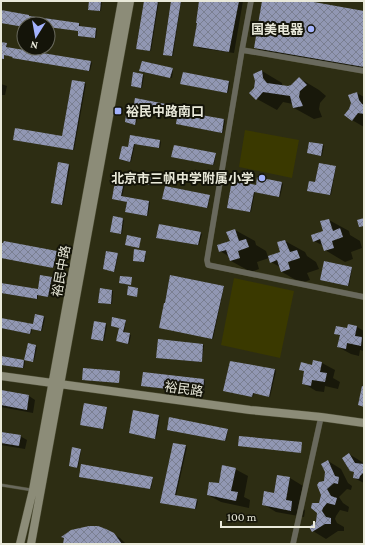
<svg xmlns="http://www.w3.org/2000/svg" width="365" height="545" viewBox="0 0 365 545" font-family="'Crimson Pro','Noto Sans SC',serif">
	<defs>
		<pattern id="building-cross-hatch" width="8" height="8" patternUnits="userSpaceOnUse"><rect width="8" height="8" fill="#9197b3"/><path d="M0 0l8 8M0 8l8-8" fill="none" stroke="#7a7f91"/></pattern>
	</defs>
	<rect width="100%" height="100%" fill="#2d2d13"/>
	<path fill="#3a3900" d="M245,130L299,140L292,178L239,167Z
		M234,278L294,291L280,358L221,345Z"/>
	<path fill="#0007" d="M90,1H102L101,11L90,10Z
		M146,1H159L151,51L138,49Z
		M172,1L181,2L173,56L165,55Z
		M200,1H243L234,53L199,48L194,45Z
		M263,1H303L364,12V70L264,53L255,47Z
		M1,11L30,17L79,24H80V27L97,30L96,38L80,36L79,31L48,26V24H24V26L1,22Z
		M1,43L7,44V48L91,62L92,63L90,71L14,58V57L1,54Z
		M172,69L173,70L172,78L142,72Z
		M262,71L282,83V86H292L299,78L319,90L326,96L320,103L319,109L322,117L314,119L294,108L293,104L283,102L277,110L257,99L255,88Z
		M143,75L144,76L142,88L133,86Z
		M229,82H230L228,93L182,84Z
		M84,83L86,84L74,150L15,140L63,137Z
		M1,84L7,86L5,95H1Z
		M357,93L364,97V127L352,120L350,110L352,103L349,96Z
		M136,99L166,105L167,106L165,114L139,109L136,124L127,123L133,111Z
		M179,112L224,120L225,121L223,133L178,124Z
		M131,136L160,141L161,142L160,148L135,144L131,162L121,160L129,148Z
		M323,145L324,146L322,156L309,153Z
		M215,154H216L214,165L173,157Z
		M69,165L70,166L63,205L53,203Z
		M335,167H336L331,195L310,191Z
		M124,174L152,178L153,179L152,185L125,181Z
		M124,183L125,184L122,197L150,202L148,216L127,212L128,202L114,199Z
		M282,183L283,184L280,197L255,192L251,212L229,208L256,186Z
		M209,195L210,196L208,208L164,199Z
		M114,217L124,220L122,234L112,232Z
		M329,220L349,231L350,235L360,241L362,248L351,252L353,259L345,262L325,250L324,246L314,241L325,231Z
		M235,230L255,241L256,245L266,251L268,257L281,252L278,243L285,241L305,252L307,256L316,262L319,269L307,273L310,280L301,283L282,272L280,267L271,262L269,258L257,262L259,269L251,272L231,261L230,257L220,251L231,241Z
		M200,233L202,234L199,245L158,238Z
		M1,244L56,252L57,253L54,268L1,257Z
		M145,252H146L145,262L135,261Z
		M117,254L118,255L115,271L105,269Z
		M351,268L352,269L349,286L322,280Z
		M51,278L52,279L49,297L38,295V299L1,293V284L38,290Z
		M223,287H224L213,339L161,328Z
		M101,289L113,291L112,304L100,303Z
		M44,317L45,318L42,331L32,329L31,334L1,328V319L34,325Z
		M125,321H126L124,333L131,335L129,344L118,341Z
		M106,324L107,325L104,341L93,339Z
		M349,325L357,327L364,331V351L360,350L359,356L351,354L338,347L340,336L335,333L348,330Z
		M159,340L203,345H204L202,362L158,358Z
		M29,345L37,347L34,361L26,360Z
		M1,357L25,361L24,368L1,364Z
		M314,361L322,363L335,370L333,378L340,382L338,389L325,386L324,392L316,391L303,383L305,372L300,369L313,366Z
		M275,370L276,371L270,397L254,393L253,397L225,391Z
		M144,374L204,380L205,381L204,393L144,386H143Z
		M1,392L29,396L35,400L33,413L1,407Z
		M106,408L107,409L104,429L82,425Z
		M134,411L160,417L156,438L130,433Z
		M169,430H228L226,441Z
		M1,433L20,436L27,440L25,449L1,445Z
		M186,446L187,447L176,496L198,501L196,509L162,503Z
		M80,450L81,451L78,468L71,466Z
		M349,454L362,462L364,465V483L354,478L355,473Z
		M328,461L341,469L348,483L352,486L351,490L347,489L339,497L343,503L349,507L348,512L340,510L336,516L335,519L337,523L344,527V531H338L326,539L313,531L310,527L317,523L319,504L324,482Z
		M235,469L248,476L244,497L250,500L249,508L221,502L208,495L220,485Z
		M278,476L290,478L303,486L299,507L305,510L304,517L276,512L263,504L274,494Z
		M81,477L152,478H153L151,489Z
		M106,530L120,538L126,544H64Z"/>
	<path fill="url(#building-cross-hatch)" d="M89,1H101L100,11L88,10Z
		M144,1H158L150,51L136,49Z
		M171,1H181L172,56L163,55Z
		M199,1H239L229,52L193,46L197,23H196Z
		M262,1H308L364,11V67L254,48Z
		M1,10L29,15V16L79,23V26L96,28L95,38L78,36V31L48,27V24H24V27L1,23Z
		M1,42L7,43L6,47L91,61L89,71L12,58L13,57L4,55V59H1Z
		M142,61L173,68L170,78L139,71Z
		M262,70L263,78L267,83L288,86L291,85L299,77L307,85L300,91L299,97L303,106L293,108L290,96L263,92L256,100L249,93L254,88L255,81L253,74Z
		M133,72L143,74L141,88L131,86Z
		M183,72L229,81L227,93L180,84Z
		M72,80L85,82L73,150L13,140L15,128L62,136Z
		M357,92L359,100L362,104L364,105V114L358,113L352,121L344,115L349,109L351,103L348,95Z
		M135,98L166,104L164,115L138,109L135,125L125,122L127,108L133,109Z
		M178,111L224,119L222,133L176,124Z
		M130,135L160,140L159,148L134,144L130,162L119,159L122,146L128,147Z
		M309,142L323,144L321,156L307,153Z
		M174,145L216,153L213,165L171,157Z
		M58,162L69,164L62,205L51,203Z
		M319,163L336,166L330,195L307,191L309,181L315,182Z
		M124,173L152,177L151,185L122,181Z
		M257,177L282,182L279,197L254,192L250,212L227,208L232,180L256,185Z
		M115,181L124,182L121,196L149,201L147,216L125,212L127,202L112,199Z
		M165,186L210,195L207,208L162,199Z
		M113,216L123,218L121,234L110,232Z
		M364,218V226L359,227L357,220Z
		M329,219L333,231L340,228L343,237L332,241L334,248L324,251L320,239L313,242L311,235L323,231L320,221Z
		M159,224L201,232L198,245L156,238Z
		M235,229L239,241L246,239L249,247L238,251L240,258L230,261L226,250L219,252L217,245L230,241L226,232Z
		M127,235L141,238L139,248L125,245Z
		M285,240L290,252L297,250L300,258L288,262L290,269L281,272L277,260L270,263L268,256L280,252L277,242Z
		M4,241L57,251L53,268L1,258V243H3Z
		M134,249L146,251L144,262L133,261Z
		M106,251L118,253L114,272L103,269Z
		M324,261L352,267L348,286L320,280Z
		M40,275L52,277L48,297L37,295V299L1,293V283L38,289Z
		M170,275L224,286L212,339L159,328L164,303H165Z
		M120,276L132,277L131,285L119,283Z
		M128,286L138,288L137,297L127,295Z
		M100,288L112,290L111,304L98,303Z
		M35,314L44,316L41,331L31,329L30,334L1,328V318L33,324Z
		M112,317L126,320L123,332L130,333L128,344L116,341L119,328L111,326Z
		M94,321L106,323L103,341L91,339Z
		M348,324L357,326L355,336L362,337L361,346L347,343L346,349L337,347L340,335L334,334L336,326L347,328Z
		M158,339L203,344L202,362L156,358Z
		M28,343L36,345L33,362L24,360Z
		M1,356L24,360L23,368L1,365Z
		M313,360L322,362L320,372L327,373L325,382L312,380L311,386L302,384L304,371L299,370L301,362L312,365Z
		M230,361L275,369L269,397L253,393L252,397L223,391Z
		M83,368L120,371L119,383L82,380Z
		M143,372L204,379L203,393L141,386Z
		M362,386H364V407L358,405Z
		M1,390L29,395L27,410L1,405Z
		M84,403L107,407L103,429L80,425Z
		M133,410L159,415L155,439L129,433Z
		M169,417L228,429L225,441L167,430Z
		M1,432L21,435L19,446L1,443Z
		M239,436L302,442L301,453L238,446Z
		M173,443L186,445L175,495L197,499L195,509L160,503Z
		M72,447L81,449L77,468L69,466Z
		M349,453L355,463L364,464V472L360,476L359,479L353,478L354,472L350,471L342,458Z
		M328,460L335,476L339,477L338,484L334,483L327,489L331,496L337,498L335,505L327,503L323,508L322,511L326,517L331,518V524H325L312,532L309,527L316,522L317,513L311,508L312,503H319L321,495L317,485L319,482L324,481L325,472L321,464Z
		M81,464L153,477L150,489L79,477Z
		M222,465L236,468L231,491L238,492L236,501L207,495L209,482L219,483Z
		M277,475L290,477L286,500L292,501L291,511L262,505L264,491L274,493Z
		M89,526H98L106,529L114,533L122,544H63L64,538L61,537L71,530Z"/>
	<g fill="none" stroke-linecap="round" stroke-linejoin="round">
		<defs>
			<path id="lane" d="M1,485L32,490"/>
			<path id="street" d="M251,1L242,50L207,260L208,265L364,297
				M242,50L364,71
				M293,544L321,417"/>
			<path id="secondary" d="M1,376L250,410L321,417L364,423
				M20,544L33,490L122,1
				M31,544L130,1"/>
		</defs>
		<use href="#lane" stroke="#4b4b33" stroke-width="3.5"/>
		<use href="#street" stroke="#4b4b33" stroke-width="6"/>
		<use href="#secondary" stroke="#4b4b33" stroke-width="9"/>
		<use href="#lane" stroke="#69695d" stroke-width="2.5"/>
		<use href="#street" stroke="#69695d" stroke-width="5.5"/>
		<use href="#secondary" stroke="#8c8c78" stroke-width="8"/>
	</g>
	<g fill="#a3b2fc" stroke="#141409" stroke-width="1.5">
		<circle cx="311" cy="29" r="4"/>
		<rect x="114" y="107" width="8" height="8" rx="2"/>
		<circle cx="262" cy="178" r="4"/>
	</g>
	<g text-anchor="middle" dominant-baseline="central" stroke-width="4" stroke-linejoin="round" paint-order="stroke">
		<g font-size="13" font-weight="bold" fill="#e9e9da" stroke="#141409" text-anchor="end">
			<text x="303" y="29">国美电器</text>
			<text x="126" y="111" text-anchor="start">裕民中路南口</text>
			<text x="254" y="178">北京市三帆中学附属小学</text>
		</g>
		<g font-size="13" fill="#e9e9da" stroke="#141409">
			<text transform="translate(61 271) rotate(-80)">裕民中路</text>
			<text transform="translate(184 389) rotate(8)">裕民路</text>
		</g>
	</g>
	<rect width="365" height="545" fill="none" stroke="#e9e9da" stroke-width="4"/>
	<g transform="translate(36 36) rotate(191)"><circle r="19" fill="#141409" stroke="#69695d"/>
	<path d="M0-3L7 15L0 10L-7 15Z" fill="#a3b2fc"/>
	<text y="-6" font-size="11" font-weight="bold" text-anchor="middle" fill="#e9e9da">N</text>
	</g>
	<path d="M221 521v6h93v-6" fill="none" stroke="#e9e9da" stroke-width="2"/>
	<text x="227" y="521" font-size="12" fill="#e9e9da" stroke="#141409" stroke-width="3" paint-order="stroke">100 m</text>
</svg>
